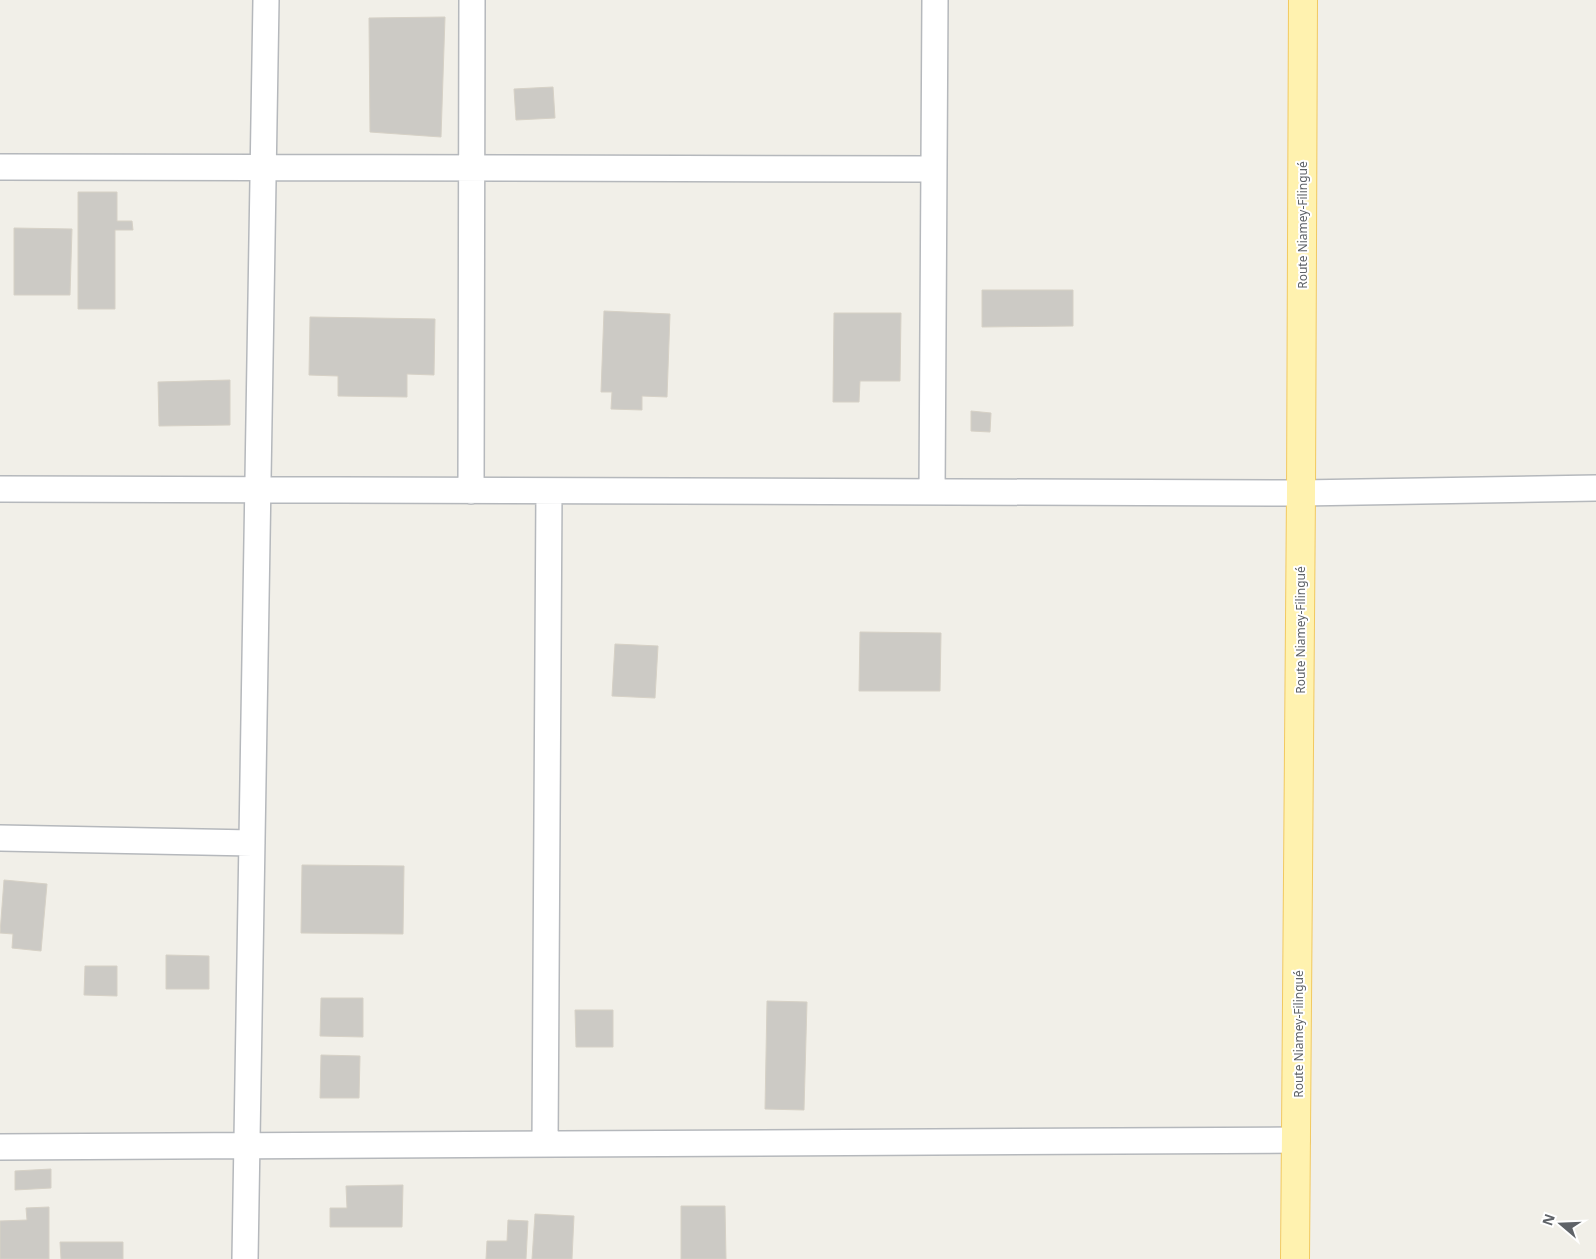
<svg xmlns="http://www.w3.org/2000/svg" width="1596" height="1259" viewBox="0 0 1596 1259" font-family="'Noto Sans',sans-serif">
	<rect width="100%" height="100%" fill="#f1efe8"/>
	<path fill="#cccac5" stroke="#d6d1c6" d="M445,17L441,137L370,132L369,18Z
		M553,87L555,118L516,120L514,89Z
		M78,192H117V221H132L133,230H115V309H78Z
		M14,228L72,229L70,295H14Z
		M982,290H1073V326L982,327Z
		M604,311L670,314L667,397L642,396V410L611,409L612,392H601Z
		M834,313H901L900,381H860L859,402H833Z
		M310,317L435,319L434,375L407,374V397L338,396V376L309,375Z
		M230,380V425L159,426L158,382Z
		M971,411L991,413L990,432L971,431Z
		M860,632L941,633L940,691H859Z
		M615,644L658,646L655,698L612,696Z
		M302,865L404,866L403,934L301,933Z
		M4,880L47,884L41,951L12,948L13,934L0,933Z
		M166,955L209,956V989H166Z
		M85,966H117V996L84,995Z
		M321,998H363V1037L320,1036Z
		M767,1001L807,1002L804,1110L765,1109Z
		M575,1010H613V1047H576Z
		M321,1055L360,1056L359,1098H320Z
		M51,1169V1188L15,1190V1171Z
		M403,1185L402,1227H330V1208H347L346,1186Z
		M681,1206H725L726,1259H681Z
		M49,1207V1259H0V1221L27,1220L26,1208Z
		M535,1214L574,1216L572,1259H532Z
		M508,1220L528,1221L526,1259H486L487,1241H507Z
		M60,1242H123V1259H61Z"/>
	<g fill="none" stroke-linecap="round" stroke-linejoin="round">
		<defs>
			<path id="minor" d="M0,167L934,169
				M0,489L1301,493L1596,488
				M471,491L472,0
				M932,492L935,0
				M0,838L252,843
				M545,1144L549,491
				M0,1147L1297,1140
				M245,1259L266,0"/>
			<path id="primary" d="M1295,1259L1301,493L1303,0"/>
		</defs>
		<use href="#minor" stroke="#b5b8bc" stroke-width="28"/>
		<use href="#primary" stroke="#f2c960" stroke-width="30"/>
		<use href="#minor" stroke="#fff" stroke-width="25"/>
		<use href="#primary" stroke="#fff2af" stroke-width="28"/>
	</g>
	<g text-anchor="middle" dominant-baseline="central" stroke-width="4" stroke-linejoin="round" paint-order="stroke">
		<g font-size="12" fill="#5f6368" stroke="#fff">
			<text transform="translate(1302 225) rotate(-90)">Route Niamey-Filingué</text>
			<text transform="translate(1300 630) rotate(-90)">Route Niamey-Filingué</text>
			<text transform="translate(1298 1034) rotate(-90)">Route Niamey-Filingué</text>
		</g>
	</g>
	<g transform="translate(1561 1224) rotate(289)" stroke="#ffffff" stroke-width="4" paint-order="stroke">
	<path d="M0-4L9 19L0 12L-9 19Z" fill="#5f6368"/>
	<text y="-8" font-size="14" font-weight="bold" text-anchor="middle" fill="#5f6368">N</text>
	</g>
</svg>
